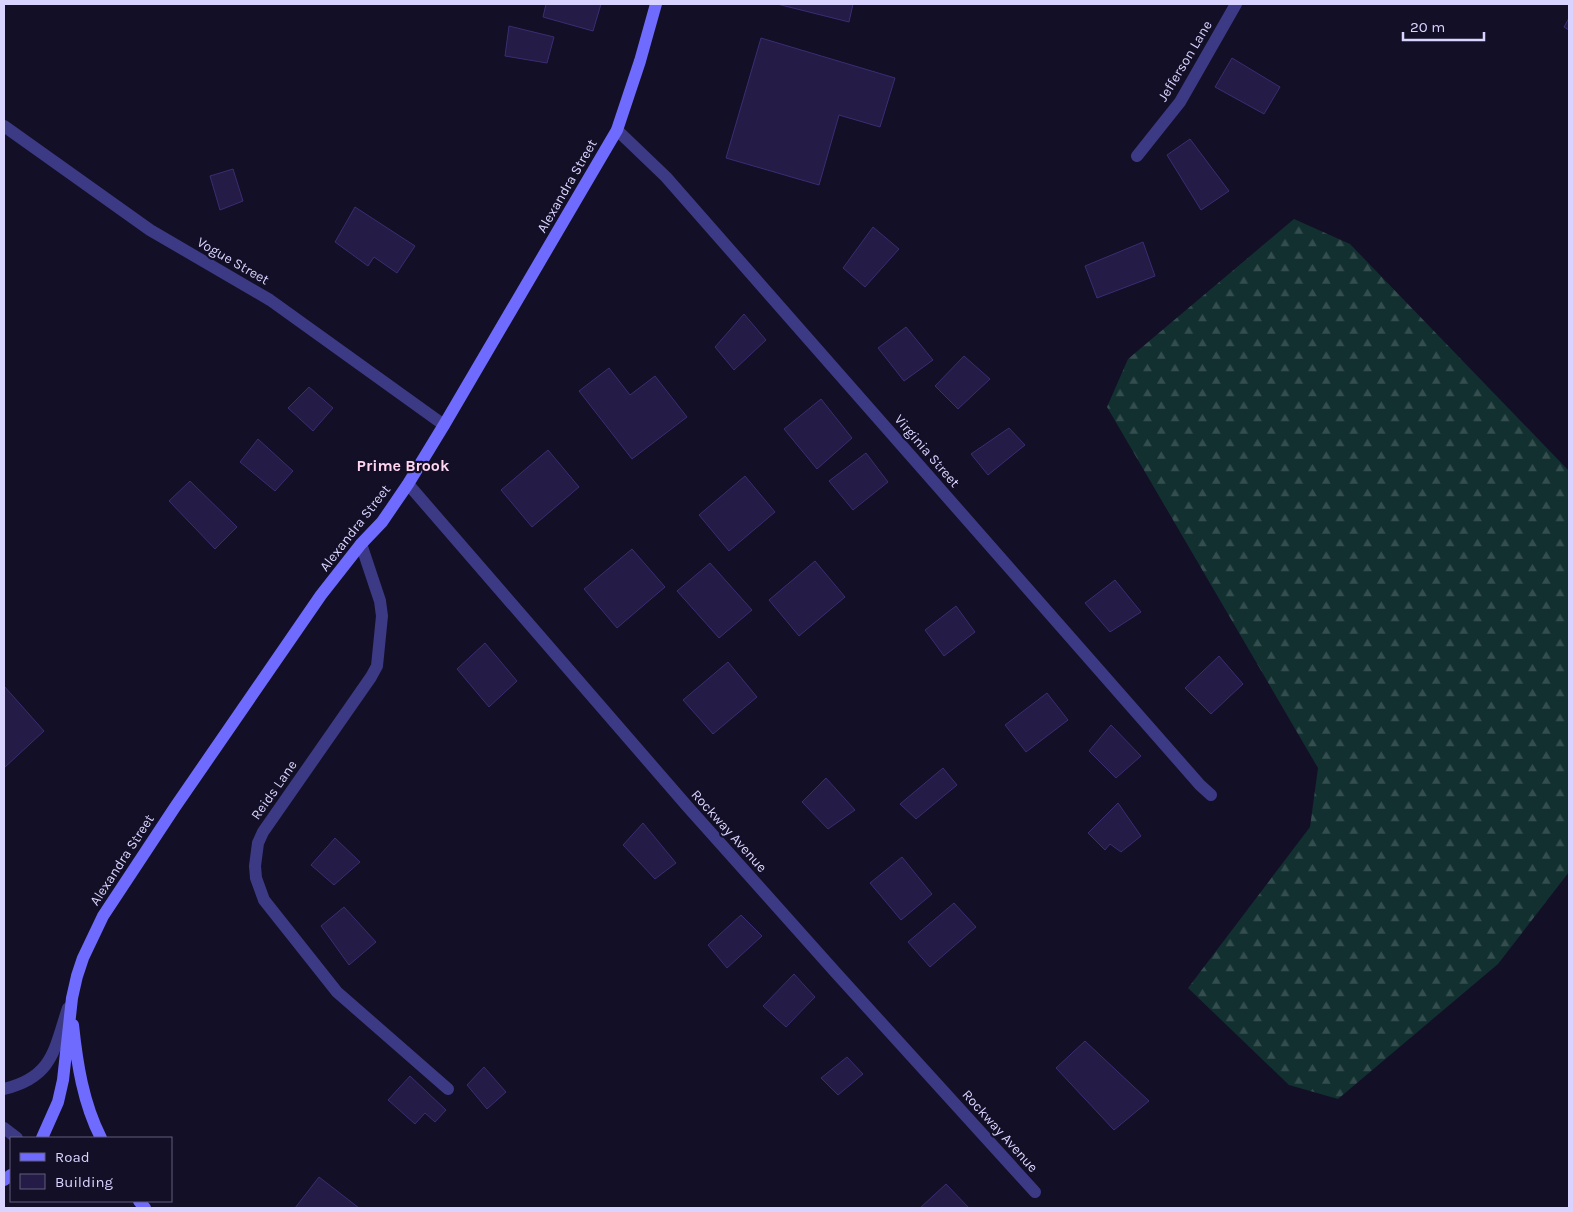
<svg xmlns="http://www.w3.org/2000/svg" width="1573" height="1212" viewBox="0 0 1573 1212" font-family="Karla,sans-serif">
	<defs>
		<pattern id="forest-firs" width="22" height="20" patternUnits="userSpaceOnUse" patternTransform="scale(1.25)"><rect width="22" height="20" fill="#12302f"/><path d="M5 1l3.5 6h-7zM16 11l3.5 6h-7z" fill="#344d4e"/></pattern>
	</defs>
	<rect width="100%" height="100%" fill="#130f26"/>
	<path fill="url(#forest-firs)" d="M1294,219L1350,244L1569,471V872L1498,964L1338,1099L1289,1085L1188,988L1310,827L1318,768L1107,407L1128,359Z"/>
	<path fill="#241b47" stroke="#3b2d73" d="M546,4H601L593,31L543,17Z
		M777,4H853L849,22Z
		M1569,18V30L1564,27Z
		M509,26L554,37L547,63L505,56Z
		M761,38L895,78L880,127L839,115L819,185L726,158Z
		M1232,58L1280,87L1264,114L1215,87Z
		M1190,139L1229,191L1201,210L1167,155Z
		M233,169L243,201L220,210L210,176Z
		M355,207L415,246L397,273L374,257L368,266L335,242Z
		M873,227L899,249L865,287L843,268Z
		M1143,242L1155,276L1097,298L1085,266Z
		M744,314L766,340L734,370L715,347Z
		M906,327L933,360L904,381L878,348Z
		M964,356L990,379L958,409L935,386Z
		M609,368L630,395L655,376L687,417L632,459L579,391Z
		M309,387L333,408L313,431L288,408Z
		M821,399L852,438L817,469L784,429Z
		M1009,428L1025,445L988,475L971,454Z
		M258,439L293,471L275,491L240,462Z
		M548,450L579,487L532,527L501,490Z
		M866,453L888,482L853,510L829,481Z
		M745,476L775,512L729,551L699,515Z
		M190,481L237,527L215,549L169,501Z
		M632,549L665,587L617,628L584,589Z
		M815,561L845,597L799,636L769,600Z
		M710,563L752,610L719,638L677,591Z
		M1115,580L1141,612L1110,632L1085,603Z
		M956,606L975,632L944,656L925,630Z
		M485,643L517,681L489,707L457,669Z
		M1219,656L1243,684L1211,714L1185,688Z
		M728,662L757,697L713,734L683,700Z
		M4,686L44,731L4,768Z
		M1047,693L1068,720L1026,752L1005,725Z
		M1111,725L1141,756L1116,778L1089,751Z
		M943,768L957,785L916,819L900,804Z
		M826,778L855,810L828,829L802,802Z
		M1118,803L1141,836L1121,852L1110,844L1105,850L1088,833Z
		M643,823L676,863L655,879L623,845Z
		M335,838L360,862L334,885L311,865Z
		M902,857L932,894L901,920L870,883Z
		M954,903L976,927L930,967L908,942Z
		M344,907L376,942L349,965L321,926Z
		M741,915L762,936L727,968L708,945Z
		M794,974L815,997L786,1027L763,1006Z
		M1085,1041L1149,1101L1114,1130L1056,1068Z
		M847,1057L863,1074L838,1095L821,1078Z
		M484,1067L506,1092L487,1109L467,1085Z
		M410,1076L446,1110L435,1122L425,1113L415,1124L388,1100Z
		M319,1177L359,1208H295Z
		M946,1184L969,1208H920Z"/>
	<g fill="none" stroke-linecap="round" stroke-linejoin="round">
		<path stroke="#3d3a85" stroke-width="12" d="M4,126L150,230L270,300L444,425
			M617,130L666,177L1200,785L1211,795
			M1137,156L1180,102L1236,4
			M408,484L687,806L837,974L1035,1192
			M361,544L380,601L382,616L377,666L371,677L263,832L258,843L255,866L256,878L264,900L337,992L448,1089"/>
		<path stroke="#3d3a85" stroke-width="12" d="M4,1089C53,1077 54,1050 68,1008
			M4,1128L17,1138"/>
		<path stroke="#6f6bff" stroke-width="12" d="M73,1025C77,1063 83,1103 101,1138
			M42,1138L58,1102L63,1080L72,998L77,976L83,958L103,916L175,807L321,595L361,544L382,522L408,484L444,425L617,130L640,61L656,4
			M4,1180L11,1175
			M139,1201L145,1208"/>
	</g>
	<g text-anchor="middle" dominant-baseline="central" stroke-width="4.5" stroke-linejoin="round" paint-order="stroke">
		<g font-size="14" fill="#d9d4ff" stroke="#130f26">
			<text transform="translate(1185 61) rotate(-59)">Jefferson Lane</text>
			<text transform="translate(567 186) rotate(-60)">Alexandra Street</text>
			<text transform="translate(233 261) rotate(30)">Vogue Street</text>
			<text transform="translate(927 451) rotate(49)">Virginia Street</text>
			<text transform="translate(355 528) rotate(-52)">Alexandra Street</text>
			<text transform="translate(274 790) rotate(-55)">Reids Lane</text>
			<text transform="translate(729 831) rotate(48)">Rockway Avenue</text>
			<text transform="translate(122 860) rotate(-57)">Alexandra Street</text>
			<text transform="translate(1000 1131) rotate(48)">Rockway Avenue</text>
		</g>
		<g font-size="16" font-weight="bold" fill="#ffd6f0" stroke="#130f26">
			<text x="403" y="465">Prime Brook</text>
		</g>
	</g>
	<rect width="1573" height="1212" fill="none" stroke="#d9d4ff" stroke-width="10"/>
	<rect x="10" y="1137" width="162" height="65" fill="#130f26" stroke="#625e7d"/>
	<rect x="20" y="1153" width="25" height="8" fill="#6f6bff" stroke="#625e7d"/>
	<text x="55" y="1162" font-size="15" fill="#d9d4ff">Road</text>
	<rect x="20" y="1174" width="25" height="15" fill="#241b47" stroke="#625e7d"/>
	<text x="55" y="1187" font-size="15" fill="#d9d4ff">Building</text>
	<path d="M1403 32v8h81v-8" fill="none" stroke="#d9d4ff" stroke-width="2.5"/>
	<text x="1410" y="32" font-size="15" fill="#d9d4ff" stroke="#130f26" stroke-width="4" paint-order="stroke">20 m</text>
</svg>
